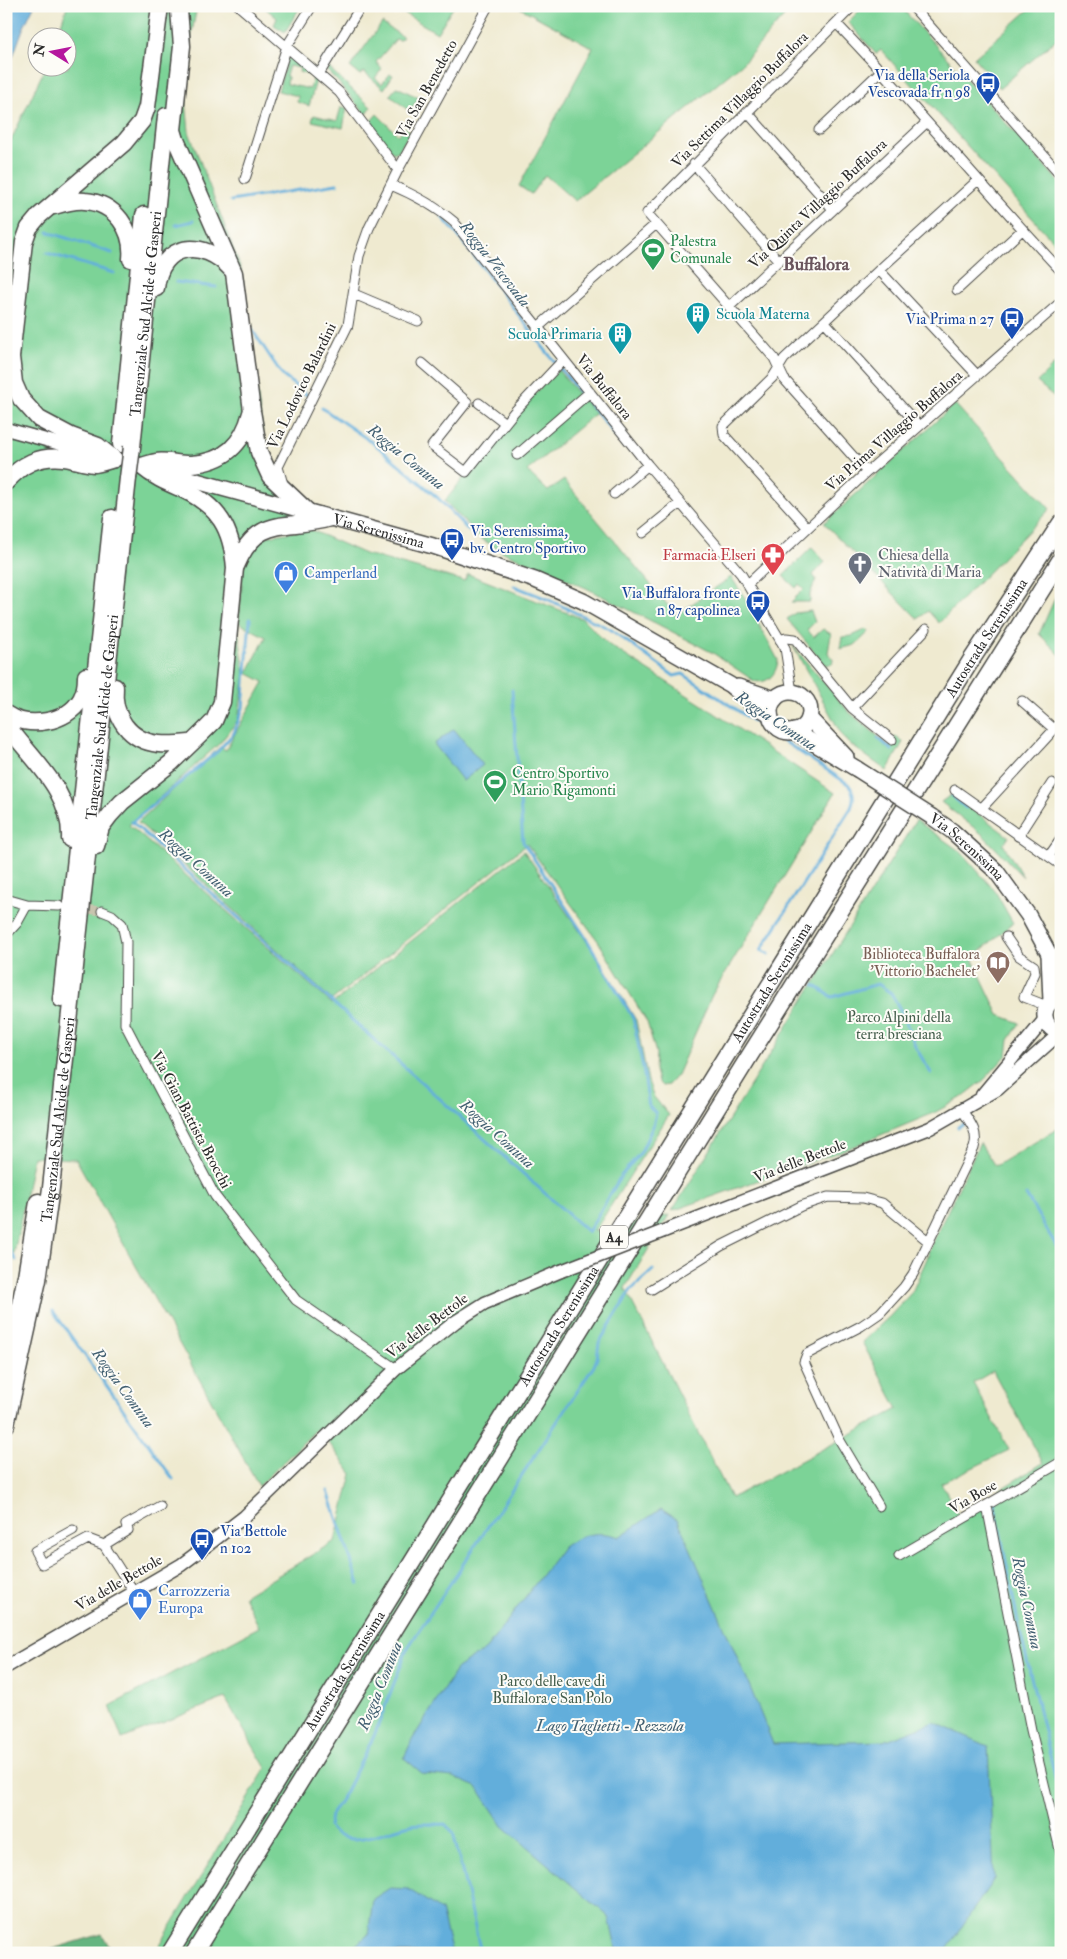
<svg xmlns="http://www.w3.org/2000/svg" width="1067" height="1959" viewBox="0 0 1067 1959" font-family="'IM FELL Double Pica',serif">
	<rect width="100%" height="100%" fill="#fdfcf7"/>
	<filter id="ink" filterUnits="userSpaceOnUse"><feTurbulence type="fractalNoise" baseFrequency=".02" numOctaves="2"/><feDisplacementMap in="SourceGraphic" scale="10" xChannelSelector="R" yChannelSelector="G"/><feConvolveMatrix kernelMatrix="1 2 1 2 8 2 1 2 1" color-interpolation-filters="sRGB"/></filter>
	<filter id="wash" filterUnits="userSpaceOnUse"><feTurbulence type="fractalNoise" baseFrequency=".0096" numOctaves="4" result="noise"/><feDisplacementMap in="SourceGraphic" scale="20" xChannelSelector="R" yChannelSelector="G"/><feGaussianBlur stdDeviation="1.12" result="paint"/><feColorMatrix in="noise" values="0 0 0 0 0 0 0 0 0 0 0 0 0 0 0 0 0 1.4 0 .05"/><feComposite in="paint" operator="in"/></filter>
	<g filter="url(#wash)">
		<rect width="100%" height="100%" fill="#efead0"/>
		<path fill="#7cd397" stroke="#547f61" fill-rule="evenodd" d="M67,6H197L191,38L186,101L189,132L241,269L263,436L268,453L274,461L305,518L278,519L243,560L237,624L245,674L238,720L220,743L129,825L332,1004L524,851L601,962L636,1020L648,1081L654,1097L669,1115L594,1232L669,1215L625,1288L731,1498L898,1409L862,1342L890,1316L912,1292L928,1256H930L928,1252L980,1143L995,1166L1057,1129L1061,1136V1953H155L266,1768L225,1698L122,1739L110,1706L259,1627L244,1596L335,1541L352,1474L318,1428L259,1486L76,1159L33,1157L6,1295V151L45,68H68V38L57,37ZM993,1371L1043,1463L959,1515L941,1483L1009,1450L973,1383Z
			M263,6H301L285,32L274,25L277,18Z
			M392,6H454L437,33Z
			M517,6H793L743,63L575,201L545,175L531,194L519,186L593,48Z
			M864,6H900L1061,184V250L881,50L876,54L848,22Z
			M1033,6H1061V35L1000,88L974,58Z
			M382,23L403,37L400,40L396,39L376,62L382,69L375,78L382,84L390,74L393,75L384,89L364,72L360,75L350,67Z
			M288,56L310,72L309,75L299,72L300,68L289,66L286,76L288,77L287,84L310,89L314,75L317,77L309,106L297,102L298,96L278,91Z
			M329,68L371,107L366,115L338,82L327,71Z
			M397,87L419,98L409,111L390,95Z
			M341,107L347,108L343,128L312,121L314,115L337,121Z
			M377,114L398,135L405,127L410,132L399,151L393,153L370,122Z
			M1061,358V403L1037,382Z
			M558,370L595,414L527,471L548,491L564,480L676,615L731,577L745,598L778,660C777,673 768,685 754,681L713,653L663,627L586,588L501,551L480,538L445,501L516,412Z
			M955,404L1050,509L939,623L928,611L918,619L824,523Z
			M309,529L365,554L464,581L468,574L583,619L609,645L701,704L835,793L712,995L677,1075L668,1085L662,1086L658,1082L655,1070L656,1053L647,1022L598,941L527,844L332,1000L138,822L220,747L226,750L264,682L247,673L266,637L239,623L244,560L263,537Z
			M812,547L825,562L813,575L816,579L810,594V602H791L804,589L799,584L796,588L783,576Z
			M1061,585V656L1039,634Z
			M811,611L815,622L807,630L814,637L823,629L831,634L828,653L833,659L832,664L825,665L787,619L795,613Z
			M867,629L869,632L855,645L840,649L842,637L852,636Z
			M793,646L849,712L890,746L896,736L903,742L887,771L847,742L839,730Z
			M952,794L1009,837L1003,844L1023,877L982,834L941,802Z
			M916,820L961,852L995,891L1013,923L972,958L999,1015L1020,1023L1009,1040L1007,1055L984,1080L961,1098L934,1113L847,1149L672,1211Z"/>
		<path fill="#65b580" stroke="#487056" d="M102,1934L113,1953H39Z"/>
		<path fill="#62aedb" stroke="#466c83" d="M6,6H34L23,29L6,75Z
			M454,729L483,765L463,781L434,744Z
			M661,1509L678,1520L750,1687L773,1744L884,1741L934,1722L988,1746L994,1879L944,1953H617L609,1917L503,1826L477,1787L453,1777L423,1774L404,1758L412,1740L457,1668L486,1649L563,1547C581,1534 598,1530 619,1537Z
			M390,1888L408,1889L441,1910L452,1953H346L368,1935L373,1899Z"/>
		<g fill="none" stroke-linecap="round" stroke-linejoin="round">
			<path stroke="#62aedb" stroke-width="3" d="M231,201L337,184
				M442,217L457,234L546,351L624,446
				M176,225L193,221
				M6,226H8
				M48,232L112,253
				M47,253L114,273
				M176,282L216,287
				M251,328L283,376L307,395
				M322,408L376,445L438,498L469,531
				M514,586L547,599L610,629L674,676L683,674L848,784C855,793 854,798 851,808L761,950L769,954
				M250,619L243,708L234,733L218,751L132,822L588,1232L621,1176L641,1152L653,1126L656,1113L649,1107L643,1068L633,1018L586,938L523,842L512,690
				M878,738L892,750
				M952,796L966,808
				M814,985L832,997L878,984L891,993L903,1015L916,1048L931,1073
				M958,1127L966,1122
				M1026,1195L1057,1247
				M6,1244L16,1260
				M53,1311L173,1479
				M328,1491L359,1584
				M993,1496L1019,1627L1061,1801
				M481,1953L453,1832L445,1824C434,1825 422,1823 411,1825C386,1829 347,1853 329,1827L331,1815L345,1793L374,1736L407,1649L594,1366L597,1358L599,1343L631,1290L653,1270"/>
		</g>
	</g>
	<g filter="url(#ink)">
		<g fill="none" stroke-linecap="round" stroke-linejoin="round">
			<path stroke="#c8c4af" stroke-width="9" stroke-dasharray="9 4.5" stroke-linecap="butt" d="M77,908L102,911"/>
			<defs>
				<path id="street" d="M239,6L339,92L398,170
					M853,6L647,213L774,358L784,379L867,472
					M912,6L1061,175
					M837,24C914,104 985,190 1061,271
					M319,74L361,6
					M747,112L833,209
					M819,130L882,70
					M694,164L779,261
					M245,179L287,46L312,6
					M391,185C415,195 434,205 454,222L648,465L741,574L785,648L792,692
					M879,270L977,375
					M957,290L1022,230
					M354,294L418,321
					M729,307L927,122
					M825,322L919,426
					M537,328L656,224
					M422,363L467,402L432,446L466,472L514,412L563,360
					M479,403L505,423
					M517,455L590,392
					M283,484L278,467L348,325L359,256L369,228L398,170L488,6
					M614,494L648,465
					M807,527L724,435L723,426L773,377L784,359L879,270L978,180
					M643,533L680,503
					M748,584L867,472L1061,302
					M780,640L786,638L795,639L852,708L892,740
					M1022,701L1054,729
					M852,708L926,629
					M955,790L1061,865
					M981,809L1061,722
					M1018,836L1052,783
					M1049,856L1061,839
					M6,899L27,905L59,906
					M102,911L112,915L122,924L126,942L125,1024L215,1196L296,1300L396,1369
					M6,935L17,923L27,905
					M1006,937L1019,956L1034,966L1035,973L1024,997L1047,1006
					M652,1289L721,1246L801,1206L828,1197L863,1198L882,1203L928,1241
					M879,1506L839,1439L804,1362L807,1354L861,1326L880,1313L904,1287L913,1274L974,1148C979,1132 970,1122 961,1109
					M987,1506L1031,1730L1061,1854
					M73,1530L35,1551L42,1564L88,1539L104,1545L134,1592
					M104,1545L128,1530L126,1525L160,1506
					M899,1556L1061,1462"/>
				<path id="secondary" d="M6,429L111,458
					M982,1095L1045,1019
					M664,1231L930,1128L998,1089L1060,1033
					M6,1667L181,1565L209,1544L244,1517L396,1369L455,1322L485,1303L561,1271"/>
				<g id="primary">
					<path id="s1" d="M149,468L433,546L535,580L583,601L730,685L753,704L770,714"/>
					<path d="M738,687L775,699"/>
					<circle cx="790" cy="712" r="20"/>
					<path d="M809,718L846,757"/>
					<path d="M794,731L857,769"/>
					<path id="s2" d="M932,817L952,831L996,871L1028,915L1049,954L1061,972"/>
					<path d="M1049,954L1051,1001"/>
					<path d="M1061,998C1039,1002 1040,1028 1061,1033"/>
				</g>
				<g id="highway">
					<path d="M179,10L182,46L173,130L176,140L234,273L252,411L259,452L270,476L308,512"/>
					<path d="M54,206C64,203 74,200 85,201C115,203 134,230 131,259"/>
					<path d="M156,288C161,242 203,238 231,269"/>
					<path d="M121,444L144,215"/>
					<path id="s3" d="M132,447L166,116"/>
					<path d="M114,459L98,446L71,436L39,419L21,399L14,383L11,357L24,242L29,228L39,216L124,143L142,121L147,107L160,6"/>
					<path d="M141,466C146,465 151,463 156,462C168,460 180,465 191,464C225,462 243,444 251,413"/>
					<path d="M6,482C22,464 39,455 64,458C74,459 85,464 95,464C101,463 108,461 114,459"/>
					<path d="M236,566C258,513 286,531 330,518"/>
					<path d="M115,687C112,716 129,741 159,744C170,745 180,744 190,743"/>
					<path d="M6,714C28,729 67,723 81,699C85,692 86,684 86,676"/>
					<path d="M6,724C32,760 72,791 70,839"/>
					<path d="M96,846L101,827L110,815L122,802L171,763L202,733L214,721L222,702L235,568C232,529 219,506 182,489C166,482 154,477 141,466"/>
					<path d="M61,999L112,518"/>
					<path d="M6,1372L26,1276L38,1202"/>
					<path id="s4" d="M6,1425L38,1280L51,1188L128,478"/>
					<path id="s5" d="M170,1953L970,662L1061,523"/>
					<path d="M194,1953L750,1055L1061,559"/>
				</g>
			</defs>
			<use href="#street" stroke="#484844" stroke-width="11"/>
			<use href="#secondary" stroke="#484844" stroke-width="15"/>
			<use href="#primary" stroke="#484844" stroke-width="18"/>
			<use href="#highway" stroke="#484844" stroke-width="19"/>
			<use href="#street" stroke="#fff" stroke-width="9"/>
			<use href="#secondary" stroke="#fff" stroke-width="12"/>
			<use href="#primary" stroke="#fff" stroke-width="15"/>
			<use href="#highway" stroke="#fff" stroke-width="16"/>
			<defs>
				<path id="secondary-bridge" d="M561,1271L664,1231"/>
				<path id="primary-bridge" d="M857,769L932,817"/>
				<path id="highway-bridge" d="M128,478L132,447"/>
			</defs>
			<use href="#secondary-bridge" stroke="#484844" stroke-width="15" stroke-linecap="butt"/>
			<use href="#primary-bridge" stroke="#484844" stroke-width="18" stroke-linecap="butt"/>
			<use href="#highway-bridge" stroke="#484844" stroke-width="19" stroke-linecap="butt"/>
			<use href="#secondary-bridge" stroke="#fff" stroke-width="12"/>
			<use href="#primary-bridge" stroke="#fff" stroke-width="15"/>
			<use href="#highway-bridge" stroke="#fff" stroke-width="16"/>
		</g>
	</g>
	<defs>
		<symbol id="bus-pin" viewBox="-11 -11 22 30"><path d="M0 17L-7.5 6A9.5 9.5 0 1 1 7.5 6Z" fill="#1a4fb4" stroke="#fdfcf7"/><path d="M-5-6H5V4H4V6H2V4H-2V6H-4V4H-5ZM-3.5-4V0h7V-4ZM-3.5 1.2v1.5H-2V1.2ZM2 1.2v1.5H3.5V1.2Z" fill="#fff"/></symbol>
		<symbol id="stadium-pin" viewBox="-11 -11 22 30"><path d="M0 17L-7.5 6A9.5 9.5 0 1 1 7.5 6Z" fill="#2e9e5b" stroke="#fdfcf7"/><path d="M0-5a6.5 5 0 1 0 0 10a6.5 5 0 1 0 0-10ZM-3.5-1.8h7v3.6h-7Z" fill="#fff"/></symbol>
		<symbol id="building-pin" viewBox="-11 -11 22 30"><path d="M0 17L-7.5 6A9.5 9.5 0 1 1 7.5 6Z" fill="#0f9aa8" stroke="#fdfcf7"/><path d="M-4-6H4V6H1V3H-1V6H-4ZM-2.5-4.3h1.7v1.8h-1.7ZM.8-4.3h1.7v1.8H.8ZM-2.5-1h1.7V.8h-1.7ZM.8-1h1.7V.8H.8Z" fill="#fff"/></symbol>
		<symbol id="pharmacy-pin" viewBox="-11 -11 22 30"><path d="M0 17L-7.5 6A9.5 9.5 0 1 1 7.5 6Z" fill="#e0444e" stroke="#fdfcf7"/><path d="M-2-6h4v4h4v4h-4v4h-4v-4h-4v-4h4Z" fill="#fff"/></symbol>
		<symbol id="church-pin" viewBox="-11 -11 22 30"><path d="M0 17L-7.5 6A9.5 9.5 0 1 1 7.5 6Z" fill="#6b7280" stroke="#fdfcf7"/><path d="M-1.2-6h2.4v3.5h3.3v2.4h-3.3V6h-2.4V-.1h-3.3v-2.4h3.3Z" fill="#fff"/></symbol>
		<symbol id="shop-pin" viewBox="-11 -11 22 30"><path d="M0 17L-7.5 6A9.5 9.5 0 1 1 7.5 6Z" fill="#3f7fe0" stroke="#fdfcf7"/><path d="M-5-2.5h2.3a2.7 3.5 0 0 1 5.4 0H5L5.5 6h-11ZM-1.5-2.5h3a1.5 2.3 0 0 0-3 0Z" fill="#fff"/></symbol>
		<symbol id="library-pin" viewBox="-11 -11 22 30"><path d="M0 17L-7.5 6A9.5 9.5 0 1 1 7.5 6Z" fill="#8d6e63" stroke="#fdfcf7"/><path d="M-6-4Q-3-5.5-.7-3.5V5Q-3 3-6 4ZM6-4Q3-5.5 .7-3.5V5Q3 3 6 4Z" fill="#fff"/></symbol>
	</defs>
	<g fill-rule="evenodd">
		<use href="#bus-pin" x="974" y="70" width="28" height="38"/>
		<use href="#stadium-pin" x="639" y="236" width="28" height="38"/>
		<use href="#building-pin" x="684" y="300" width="28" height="38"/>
		<use href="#bus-pin" x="998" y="305" width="28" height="38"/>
		<use href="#building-pin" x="606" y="320" width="28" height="38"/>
		<use href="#bus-pin" x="438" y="526" width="28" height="38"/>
		<use href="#pharmacy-pin" x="759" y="541" width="28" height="38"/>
		<use href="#church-pin" x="846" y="550" width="28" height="38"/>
		<use href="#shop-pin" x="272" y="559" width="28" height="38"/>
		<use href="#bus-pin" x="744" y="588" width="28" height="38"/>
		<use href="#stadium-pin" x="481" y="768" width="28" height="38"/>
		<use href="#library-pin" x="984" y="949" width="28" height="38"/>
		<use href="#bus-pin" x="188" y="1526" width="28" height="38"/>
		<use href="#shop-pin" x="126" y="1586" width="28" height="38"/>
	</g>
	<g text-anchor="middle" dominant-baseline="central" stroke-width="4" stroke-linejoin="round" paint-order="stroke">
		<rect fill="#fdfcf7" stroke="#6a6a68" stroke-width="1" x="600" y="1225.5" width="28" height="23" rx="4"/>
		<g font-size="14" font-weight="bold" fill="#2b2b2b">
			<text x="614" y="1237">A4</text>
		</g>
		<g font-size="15" fill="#164399" stroke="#fdfcf7" text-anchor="end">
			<text x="970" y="75">Via della Seriola<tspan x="970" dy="17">Vescovada fr n 98</tspan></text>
			<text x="994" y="319">Via Prima n 27</text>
			<text x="470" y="531" text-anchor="start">Via Serenissima,<tspan x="470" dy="17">bv. Centro Sportivo</tspan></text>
			<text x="740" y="593">Via Buffalora fronte<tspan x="740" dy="17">n 87 capolinea</tspan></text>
			<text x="220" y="1531" text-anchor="start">Via Bettole<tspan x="220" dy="17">n 102</tspan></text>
		</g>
		<g font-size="15" fill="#2b2b2b" stroke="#fdfcf7">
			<text transform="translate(427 89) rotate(-61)">Via San Benedetto</text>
			<text transform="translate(740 100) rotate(-45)">Via Settima Villaggio Buffalora</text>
			<text transform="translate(818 204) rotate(-43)">Via Quinta Villaggio Buffalora</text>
			<text stroke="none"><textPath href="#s3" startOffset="134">Tangenziale Sud Alcide de Gasperi</textPath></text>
			<text transform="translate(302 386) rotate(-64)">Via Lodovico Balardini</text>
			<text transform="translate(604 387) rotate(51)">Via Buffalora</text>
			<text transform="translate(894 431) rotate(-41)">Via Prima Villaggio Buffalora</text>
			<text stroke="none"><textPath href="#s1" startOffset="238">Via Serenissima</textPath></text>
			<text stroke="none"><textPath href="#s5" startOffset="1548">Autostrada Serenissima</textPath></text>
			<text stroke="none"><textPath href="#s4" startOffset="715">Tangenziale Sud Alcide de Gasperi</textPath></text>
			<text stroke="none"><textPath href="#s2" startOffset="46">Via Serenissima</textPath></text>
			<text stroke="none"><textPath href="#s5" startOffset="1142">Autostrada Serenissima</textPath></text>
			<text stroke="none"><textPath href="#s4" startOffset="310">Tangenziale Sud Alcide de Gasperi</textPath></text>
			<text transform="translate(191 1120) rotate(62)">Via Gian Battista Brocchi</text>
			<text transform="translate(800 1161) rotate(-21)">Via delle Bettole</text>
			<text transform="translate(427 1326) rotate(-37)">Via delle Bettole</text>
			<text stroke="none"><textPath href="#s5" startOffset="738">Autostrada Serenissima</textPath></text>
			<text transform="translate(973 1497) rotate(-30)">Via Bose</text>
			<text transform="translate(119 1583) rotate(-30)">Via delle Bettole</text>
			<text stroke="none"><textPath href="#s5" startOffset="332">Autostrada Serenissima</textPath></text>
		</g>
		<g font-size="15" fill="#27864d" stroke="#fdfcf7" text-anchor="start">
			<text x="670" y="241">Palestra<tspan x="670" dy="17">Comunale</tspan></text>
			<text x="512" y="773">Centro Sportivo<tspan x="512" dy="17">Mario Rigamonti</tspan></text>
		</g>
		<g font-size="15" fill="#0d838f" stroke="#fdfcf7" text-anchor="start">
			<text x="716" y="314">Scuola Materna</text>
			<text x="602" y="334" text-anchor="end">Scuola Primaria</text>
		</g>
		<g font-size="15" fill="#be3a42" stroke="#fdfcf7" text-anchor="end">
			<text x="756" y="555">Farmacia Elseri</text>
		</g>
		<g font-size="15" fill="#5b616d" stroke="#fdfcf7" text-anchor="start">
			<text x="878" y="555">Chiesa della<tspan x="878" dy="17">Natività di Maria</tspan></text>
		</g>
		<g font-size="15" fill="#366cbe" stroke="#fdfcf7" text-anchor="start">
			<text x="304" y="573">Camperland</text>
			<text x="158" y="1591">Carrozzeria<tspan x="158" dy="17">Europa</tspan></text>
		</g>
		<g font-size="15" fill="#785e54" stroke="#fdfcf7" text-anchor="end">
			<text x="980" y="954">Biblioteca Buffalora<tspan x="980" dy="17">'Vittorio Bachelet'</tspan></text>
		</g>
		<g font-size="15" fill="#435d4b" stroke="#fdfcf7">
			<text x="899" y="1017">Parco Alpini della<tspan x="899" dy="17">terra bresciana</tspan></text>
			<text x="552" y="1681">Parco delle cave di<tspan x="552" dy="17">Buffalora e San Polo</tspan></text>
		</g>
		<g font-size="16" font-style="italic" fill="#415f71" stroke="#fdfcf7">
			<text transform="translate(495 264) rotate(52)">Roggia Vescovada</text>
			<text transform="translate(406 457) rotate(39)">Roggia Comuna</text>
			<text transform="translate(776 721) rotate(34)">Roggia Comuna</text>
			<text transform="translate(196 863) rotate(42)">Roggia Comuna</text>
			<text transform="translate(497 1134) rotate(42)">Roggia Comuna</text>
			<text transform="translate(123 1388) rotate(54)">Roggia Comuna</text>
			<text transform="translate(1027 1603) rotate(78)">Roggia Comuna</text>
			<text transform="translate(380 1686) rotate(-68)">Roggia Comuna</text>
			<text x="610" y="1726">Lago Taglietti - Rezzola</text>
		</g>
		<g font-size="18" font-weight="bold" fill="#6a555d" stroke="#fdfcf7">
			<text x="816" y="264">Buffalora</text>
		</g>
	</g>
	<rect width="1067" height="1959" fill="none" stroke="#fdfcf7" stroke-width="25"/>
	<g transform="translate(52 52) rotate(280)"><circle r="24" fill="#fdfcf7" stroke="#a9a8a5"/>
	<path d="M0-4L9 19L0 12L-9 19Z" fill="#b5179e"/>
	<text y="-8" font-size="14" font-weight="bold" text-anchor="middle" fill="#2b2b2b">N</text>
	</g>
</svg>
